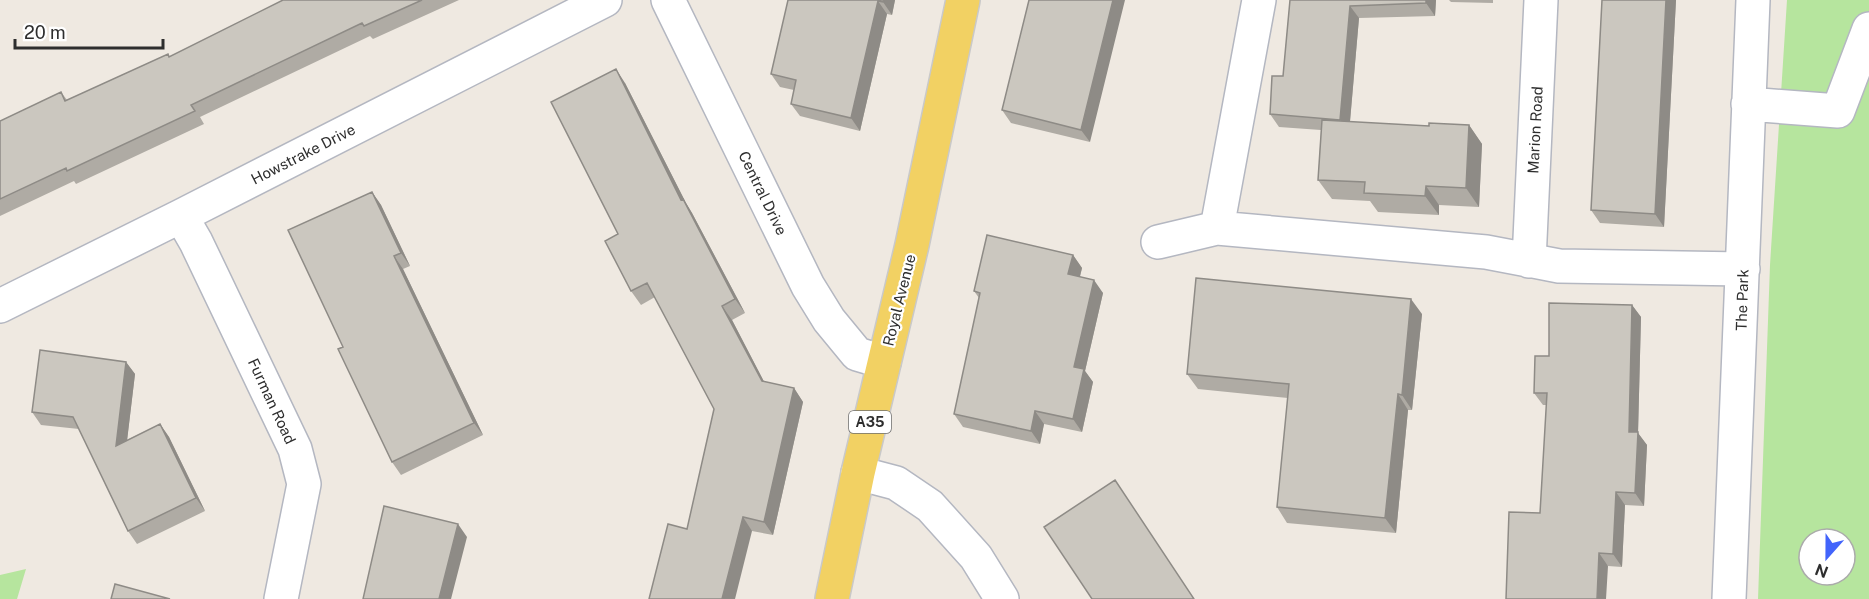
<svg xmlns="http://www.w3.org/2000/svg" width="1869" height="599" viewBox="0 0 1869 599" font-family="'Public Sans',sans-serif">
	<rect width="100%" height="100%" fill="#efe9e1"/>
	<path fill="#b6e59e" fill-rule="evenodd" d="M1787,0H1869V599H1758L1770,265ZM1809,539H1845V575H1809Z
		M26,569L17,599H0V575Z"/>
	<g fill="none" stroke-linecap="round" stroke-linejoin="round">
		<defs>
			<path id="minor" d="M668,0L808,286L829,320L857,354L884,362
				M1748,104L1838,111L1869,29
				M181,216L196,242L295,449L304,484L281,599
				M1217,228L1259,0
				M1158,242L1217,228L1486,252L1559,266L1743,269
				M1529,261L1541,0
				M0,306L181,216L605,0
				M858,473L896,483L930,506L976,557L1002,599
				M1729,599L1753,0"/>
			<path id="major" d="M832,599L858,473L912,245L963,0"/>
		</defs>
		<use href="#minor" stroke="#b4b7c1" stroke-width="36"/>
		<use href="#major" stroke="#c9c9c9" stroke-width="36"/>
		<use href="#minor" stroke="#fff" stroke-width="33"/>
		<use href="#major" stroke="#f2d163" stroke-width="33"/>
	</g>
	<path fill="#afaba4" d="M283,0H459L373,39L370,36L200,117L204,124L76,184L74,181L0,216V121L61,92L67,100L168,54L170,57Z
		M788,0H895L892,15L887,14L860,131L800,116L791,104L794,90L780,87L771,74Z
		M1029,0L1090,142L1011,123L1002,110Z
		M1290,0H1436L1435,16L1359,18L1350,122L1429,126L1469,125L1482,144L1479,207L1439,205V215L1378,212L1370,201L1332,199L1318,180L1321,130L1279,127L1270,114L1283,76Z
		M1449,0H1493V3L1451,2Z
		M1602,0H1676L1664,227L1600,223L1591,210Z
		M625,83L686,203L692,213L745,313L732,320L764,382L794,388L803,402L773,535L752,531L687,529L714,409L655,297L641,305L631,291L618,234Z
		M372,192L381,205L410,266L403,269L483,435L401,475L392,462L343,347Z
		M1073,255L1082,268L1080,277L1103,293L1085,371L1093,382L1082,432L1044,424L1040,444L963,427L954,414L979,298L974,291Z
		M1632,305L1641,317L1638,433L1647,445L1644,506L1625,505L1622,567L1608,566L1540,513L1547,405H1543L1534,393L1549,356Z
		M1422,314L1412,410H1408L1396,533L1287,523L1277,507L1288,398L1198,389L1187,374Z
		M126,362L135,374L127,440L160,424L169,437L205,511L137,544L128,531L79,429L41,425L32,412Z"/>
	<path fill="#8e8b86" d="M884,0H895L892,15L883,2Z
		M1113,0H1125L1090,142L1081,130Z
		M1426,0H1436L1435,16L1426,3Z
		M1666,0H1676L1664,227L1655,214Z
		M878,1L887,14L860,131L851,118Z
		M1350,6L1359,18L1349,132L1340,120Z
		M616,69L625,83L686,203L692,213L745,313L735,299L681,200Z
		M1469,125L1482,144L1479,207L1466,188Z
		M1426,186L1439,205V215L1425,196Z
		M372,192L381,205L410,266L401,253Z
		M1073,255L1082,268L1077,287L1068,274Z
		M394,256L403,269L483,435L474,423Z
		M1094,280L1103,293L1085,371L1093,382L1082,432L1073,419L1074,367Z
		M1411,299L1422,314L1412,410L1402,395Z
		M1632,305L1641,317L1638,433L1647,445L1644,506L1635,493L1629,432Z
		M722,306L732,320L771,395L762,381Z
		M126,362L135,374L125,458L116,446Z
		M794,388L803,402L773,535L764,522Z
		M1398,394L1408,410L1396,533L1385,518Z
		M1035,411L1044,424L1040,444L1031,431Z
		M160,424L169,437L205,511L196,498Z
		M1616,492L1625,505L1622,567L1613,554Z
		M743,517L752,531L735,599H722Z
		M458,524L467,537L451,599H439Z
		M1599,553L1608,566L1606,599H1597Z"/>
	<path fill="#cbc7bf" stroke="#8e8b86" stroke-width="1.5" d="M283,0H422L364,26L362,23L191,105L195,111L67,171L66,168L0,199V121L61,92L65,101L168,54L169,57Z
		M788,0H884L883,2L878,1L851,118L791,104L796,80L771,74Z
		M1029,0H1113L1081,130L1002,110Z
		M1290,0H1426V3L1350,6L1340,120L1270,114L1272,76H1283Z
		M1602,0H1666L1655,214L1591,210Z
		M616,69L681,200L683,199L735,299L722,306L762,381L794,388L764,522L743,517L722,599H649L668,524L687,529L714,409L647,283L631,291L605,241L618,234L551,102Z
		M1322,120L1429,126V123L1469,125L1466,188L1426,186L1425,196L1364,193L1365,182L1318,180Z
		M372,192L401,253L394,256L474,423L392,462L338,349L343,347L288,230Z
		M987,235L1073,255L1068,274L1094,280L1074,367L1084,369L1073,419L1035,411L1031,431L954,414L980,293L974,291Z
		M1196,278L1411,299L1402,395L1398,394L1385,518L1277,507L1289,384L1187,374Z
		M1549,303L1632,305L1629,432H1638L1635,493L1616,492L1613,554L1599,553L1597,599H1506L1509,512L1540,513L1547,393H1534L1535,356H1549Z
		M40,350L126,362L116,446L160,424L196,498L128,531L73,417L32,412Z
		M1115,480L1194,599H1092L1044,527Z
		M384,506L458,524L439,599H363Z
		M115,584L170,599H111Z"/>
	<g text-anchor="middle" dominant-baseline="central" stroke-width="4.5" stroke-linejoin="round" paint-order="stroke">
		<rect fill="#fff" stroke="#6d6d6d" stroke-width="1.5" x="849" y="411" width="42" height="22" rx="4.5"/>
		<g font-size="14" font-weight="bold" fill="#2e2e2e">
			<text x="870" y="422">A35</text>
		</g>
		<g font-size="15" fill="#2e2e2e" stroke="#fff">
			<text transform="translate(1535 130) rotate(-87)">Marion Road</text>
			<text transform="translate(303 154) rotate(-27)">Howstrake Drive</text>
			<text transform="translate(763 193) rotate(64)">Central Drive</text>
			<text transform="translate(899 300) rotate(-76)">Royal Avenue</text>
			<text transform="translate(1742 300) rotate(-88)">The Park</text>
			<text transform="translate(272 401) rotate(65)">Furman Road</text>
		</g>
	</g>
	<g transform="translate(1827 557) rotate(201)"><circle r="28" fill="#ffffff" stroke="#ababab" stroke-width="1.5"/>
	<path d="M0-4.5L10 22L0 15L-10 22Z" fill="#4264fb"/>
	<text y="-9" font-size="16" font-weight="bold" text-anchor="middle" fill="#2e2e2e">N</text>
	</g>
	<path d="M15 39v9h148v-9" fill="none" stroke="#2e2e2e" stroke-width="3"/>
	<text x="24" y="39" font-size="18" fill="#2e2e2e" stroke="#ffffff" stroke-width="4.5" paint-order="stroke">20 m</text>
</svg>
